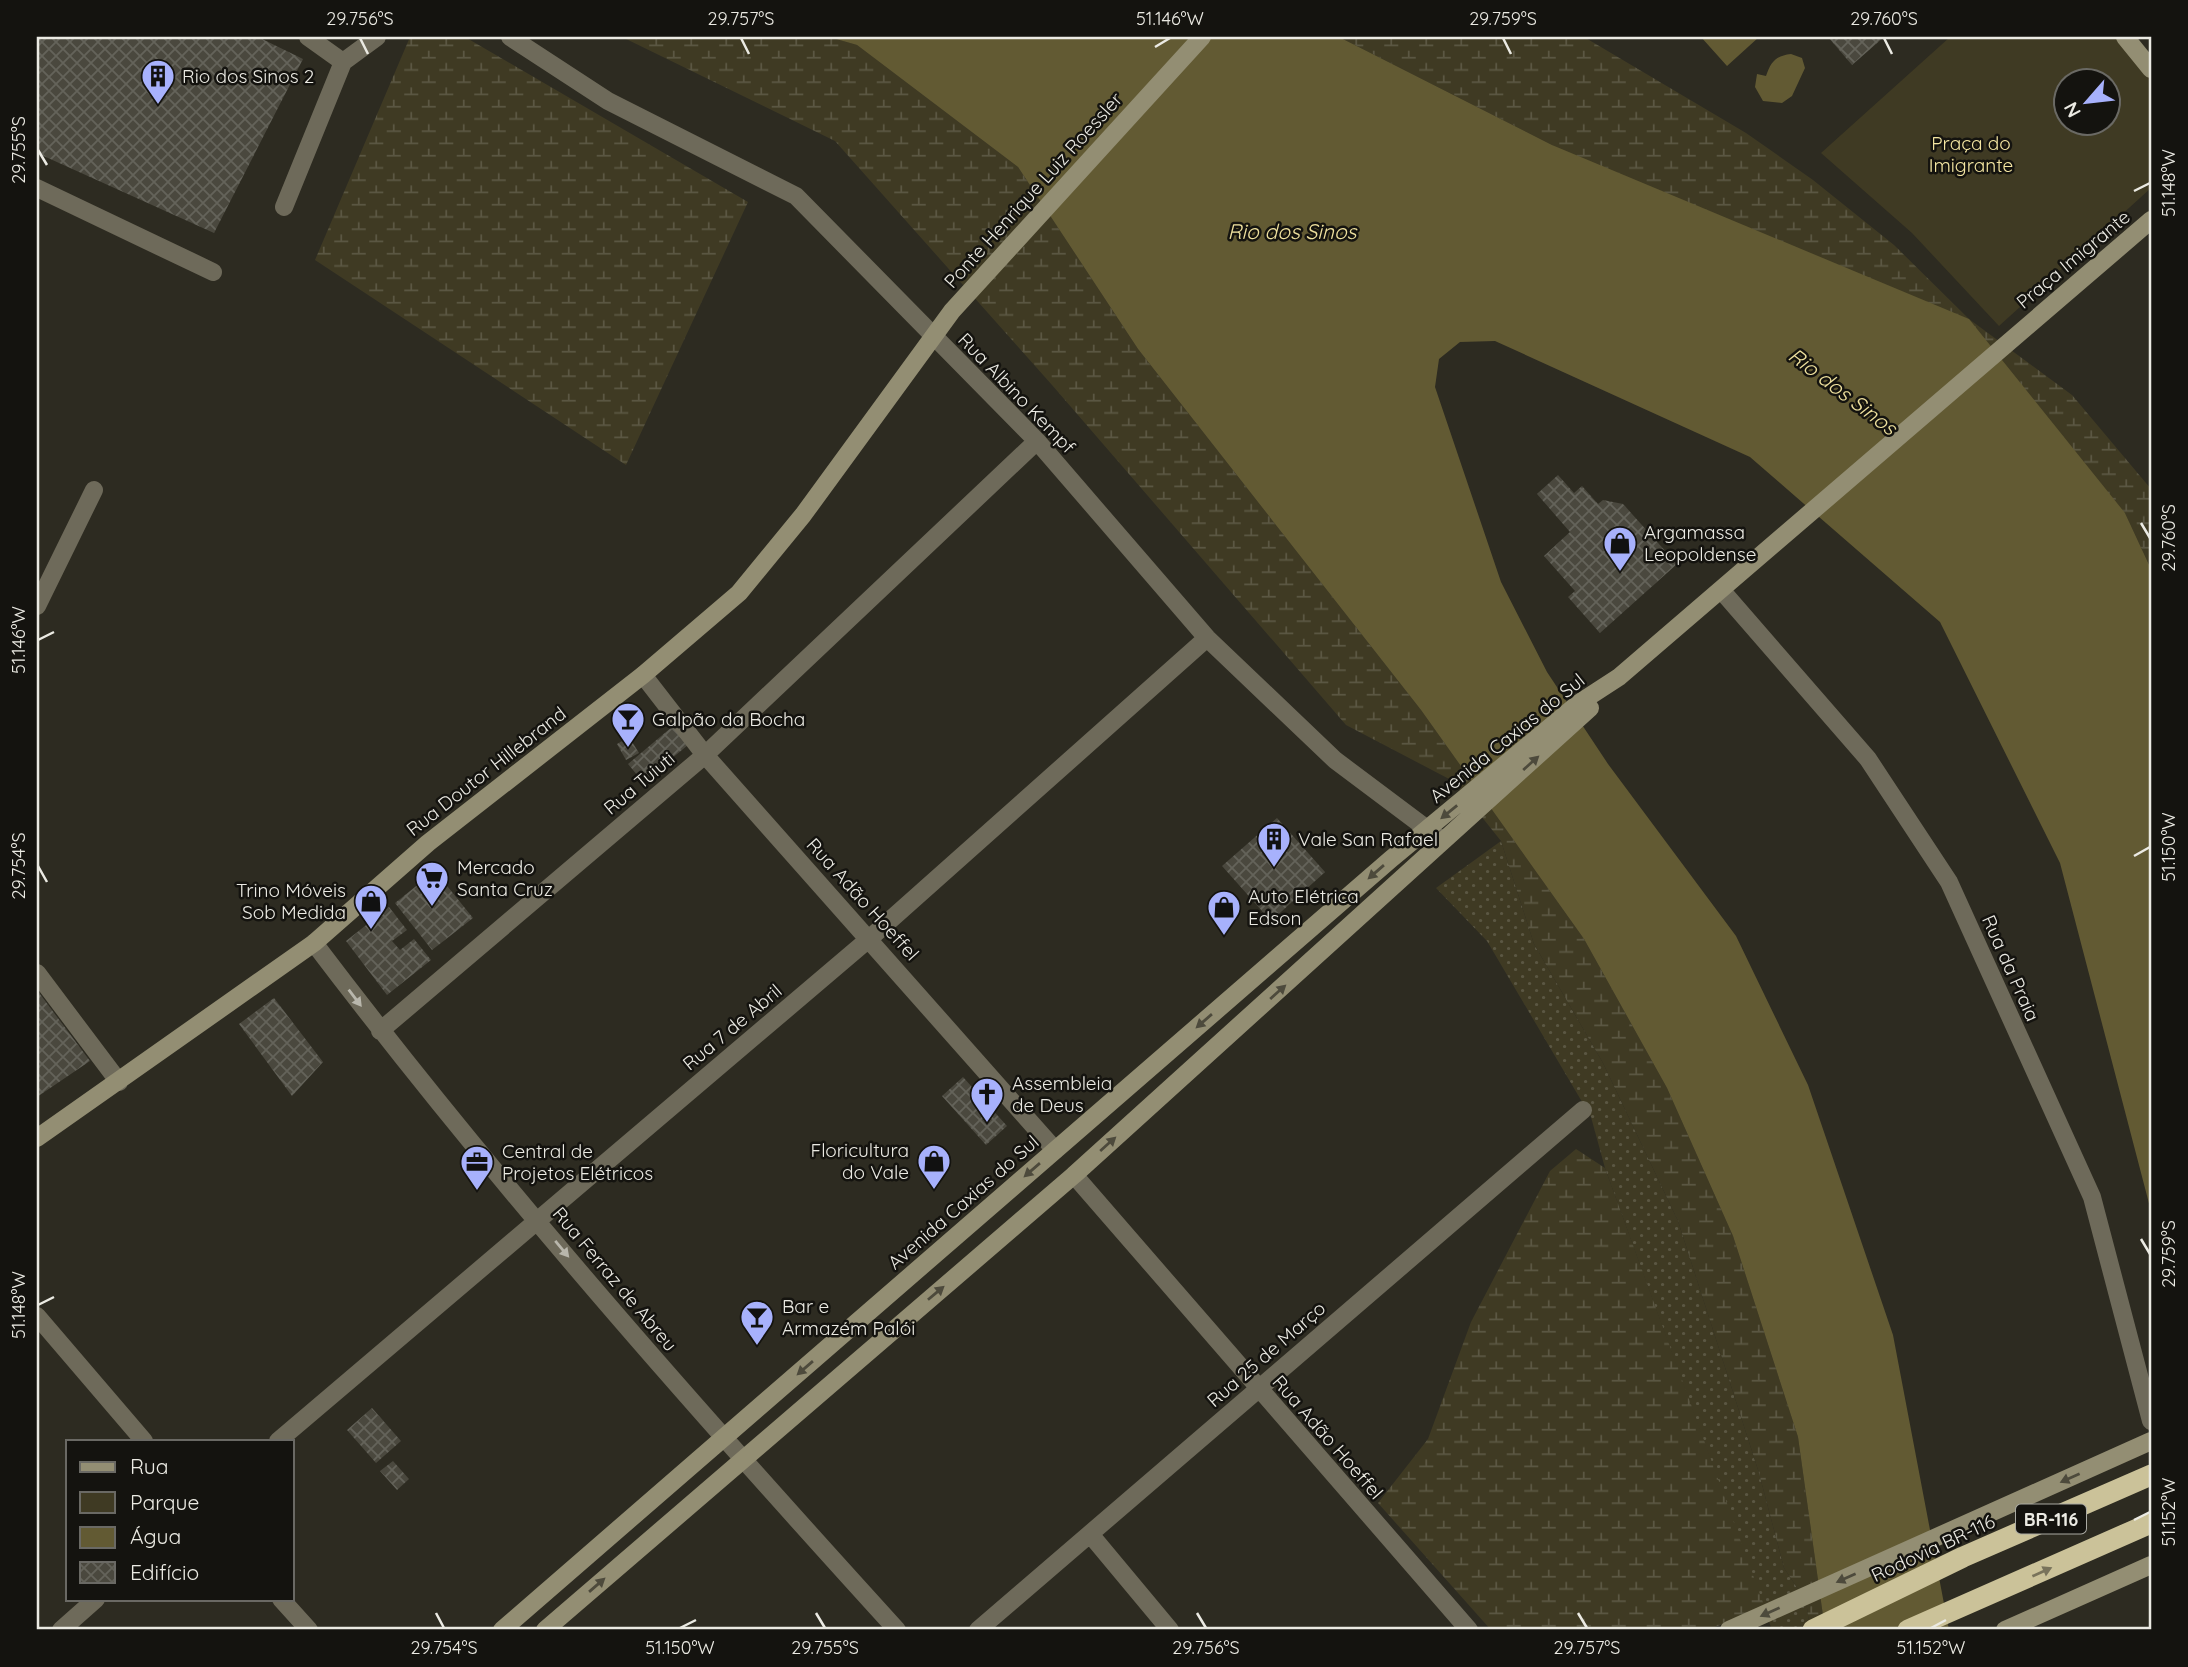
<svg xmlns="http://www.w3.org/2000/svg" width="2188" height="1667" viewBox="0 0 2188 1667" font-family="Quicksand,sans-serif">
	<defs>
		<pattern id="grass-dots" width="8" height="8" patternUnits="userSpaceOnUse" patternTransform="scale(1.75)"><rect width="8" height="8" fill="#3f3a23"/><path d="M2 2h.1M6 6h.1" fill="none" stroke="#5b5743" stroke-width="1.8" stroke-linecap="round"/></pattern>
		<pattern id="wetland-marsh" width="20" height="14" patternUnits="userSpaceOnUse" patternTransform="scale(1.75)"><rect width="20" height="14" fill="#3f3a23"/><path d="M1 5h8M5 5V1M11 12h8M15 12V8" fill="none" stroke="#5b5743"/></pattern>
		<pattern id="building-cross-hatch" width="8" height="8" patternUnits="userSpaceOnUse" patternTransform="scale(1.75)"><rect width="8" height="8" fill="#4a483e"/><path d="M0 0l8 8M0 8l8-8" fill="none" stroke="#64635a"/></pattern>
	</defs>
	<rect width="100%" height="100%" fill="#2d2b21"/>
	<path fill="url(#grass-dots)" d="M1501,841L1534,944L1603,1063L1678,1221L1759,1473L1784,1568L1806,1601L1810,1630H1772L1605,1168L1591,1117L1487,941L1436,888Z"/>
	<path fill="url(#wetland-marsh)" d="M410,37H465L748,202L626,465L315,260Z
		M622,37H829L857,45L1018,167L1138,349L1421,710L1584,939L1667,1088L1733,1236L1798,1437L1825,1630H1810L1806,1601L1784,1568L1759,1473L1678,1221L1603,1063L1534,944L1501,841L1453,781L1346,725L1052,385L835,141Z
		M1339,37H1584L1746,133L1813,180L1894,245L1969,319L2072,395L2151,489V569L2125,513L1552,145Z
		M1576,1149L1605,1168L1765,1608L1707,1630H1491L1378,1503L1428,1439L1471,1322L1550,1171Z"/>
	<path fill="#3f3a23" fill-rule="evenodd" d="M1950,37H2116L2151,77V188L1999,326L1912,233L1821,153ZM2066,80H2108V122H2066Z"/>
	<path fill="#625a33" d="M829,37H1339L1552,145L1969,319L2125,513L2151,569V1211L2060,863L1940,622L1750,457L1495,341L1460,342L1439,359L1435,387L1501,582L1547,672L1608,764L1736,936L1808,1085L1893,1335L1949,1630H1825L1798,1437L1733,1236L1667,1088L1584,939L1421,710L1138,349L1018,167L857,45Z
		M1701,37H1759L1727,66Z
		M1791,54L1802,58L1805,68L1792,96L1782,103L1763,101L1755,87L1757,74L1766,76C1771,62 1775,56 1791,54Z"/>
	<path fill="url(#building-cross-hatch)" d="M37,37H258L303,59L214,233L37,153Z
		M1828,37H1884L1852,65Z
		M1558,475L1574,493L1582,486L1598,504L1603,500L1623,504L1677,564L1600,633L1568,597L1575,591L1544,556L1570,532L1537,494Z
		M673,726L688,745L643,782L628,764Z
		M629,737L639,753L626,760L617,744Z
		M1277,818L1325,872L1271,921L1222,866Z
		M435,871L473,918L432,950L395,903Z
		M389,907L407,930L392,941L400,950L414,939L431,960L387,995L346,941Z
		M37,990L90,1061L37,1097Z
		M274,998L323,1062L292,1096L239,1024Z
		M963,1077L1007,1126L986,1145L942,1096Z
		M372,1408L401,1441L376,1463L347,1430Z
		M393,1461L409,1479L397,1490L380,1471Z"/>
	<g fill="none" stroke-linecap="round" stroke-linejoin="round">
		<path stroke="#6e6a5a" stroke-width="18" d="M308,37L343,62
			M510,37L608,101L796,196L1037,441L1207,638L1335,760L1439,838
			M37,188L213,272
			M284,207L343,62L377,37
			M1722,591L1868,759L1949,882L2092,1197L2151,1421
			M37,606L94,490
			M643,675L705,755L1055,1150
			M314,943C495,1182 695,1408 897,1630
			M37,973L119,1082
			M380,1031L705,755L1037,441
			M1074,1175L1469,1630
			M37,1316L144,1441
			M278,1441L870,938L1207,638
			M1090,1534L1170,1630
			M281,1599L309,1630
			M61,1630L96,1599
			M978,1630L1583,1110"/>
		<path stroke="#938e73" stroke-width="18" d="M2125,37L2151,69
			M37,1138L314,943L428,843L643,675L739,593L803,515L952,311L1202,37
			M502,1630L1391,859L1579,703L1619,677L2151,220
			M545,1630L1074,1175L1590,708
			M1729,1630L2151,1441
			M2005,1630L2151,1565"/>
		<path stroke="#cbc299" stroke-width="21" d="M1813,1630L1963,1557L2151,1475
			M1908,1630L2151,1523"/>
	</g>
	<defs><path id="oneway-solid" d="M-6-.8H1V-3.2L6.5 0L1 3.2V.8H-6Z" transform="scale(1.75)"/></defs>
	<g fill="#4d4a3c">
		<use href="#oneway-solid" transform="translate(1531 763) rotate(-42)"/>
		<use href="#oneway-solid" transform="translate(1449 812) rotate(141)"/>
		<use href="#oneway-solid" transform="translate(1376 872) rotate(139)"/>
		<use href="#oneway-solid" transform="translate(1278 992) rotate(-42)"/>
		<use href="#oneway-solid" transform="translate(1204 1021) rotate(139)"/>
		<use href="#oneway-solid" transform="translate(1108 1144) rotate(-42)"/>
		<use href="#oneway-solid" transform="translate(1032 1170) rotate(139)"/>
		<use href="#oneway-solid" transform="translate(936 1293) rotate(-40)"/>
		<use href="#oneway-solid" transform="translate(805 1368) rotate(139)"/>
		<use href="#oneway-solid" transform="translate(2070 1478) rotate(156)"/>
		<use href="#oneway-solid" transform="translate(1846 1578) rotate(156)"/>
		<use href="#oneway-solid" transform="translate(597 1585) rotate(-41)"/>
		<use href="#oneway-solid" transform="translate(1770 1612) rotate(156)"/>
	</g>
	<g fill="#b9b7ac">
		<use href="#oneway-solid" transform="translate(355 998) rotate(53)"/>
		<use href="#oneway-solid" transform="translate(562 1249) rotate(50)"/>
	</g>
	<use fill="#79735b" href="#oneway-solid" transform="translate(2042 1572) rotate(-24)"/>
	<path fill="none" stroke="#ebeae3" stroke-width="2.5" d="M360,38L368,54M741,38L749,54M1503,38L1511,54M1884,38L1892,54M1155,47L1170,38M38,150L47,165M2134,191L2150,183M2141,523L2150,538M38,640L54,632M2134,856L2150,847M38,866L47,882M2141,1239L2150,1254M38,1305L54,1297M2134,1520L2150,1512M436,1613L444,1628M816,1613L825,1628M1197,1613L1206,1628M1578,1613L1587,1628M680,1628L696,1620M1931,1628L1946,1620"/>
	<defs>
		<symbol id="building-pin" viewBox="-11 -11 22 30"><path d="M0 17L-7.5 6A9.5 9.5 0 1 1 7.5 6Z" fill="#a7b1fc" stroke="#14130f"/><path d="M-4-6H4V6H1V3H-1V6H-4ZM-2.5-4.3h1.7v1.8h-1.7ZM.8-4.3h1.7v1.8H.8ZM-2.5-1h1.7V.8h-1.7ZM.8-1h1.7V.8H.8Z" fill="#111"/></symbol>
		<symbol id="shop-pin" viewBox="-11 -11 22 30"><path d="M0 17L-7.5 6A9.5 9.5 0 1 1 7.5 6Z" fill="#a7b1fc" stroke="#14130f"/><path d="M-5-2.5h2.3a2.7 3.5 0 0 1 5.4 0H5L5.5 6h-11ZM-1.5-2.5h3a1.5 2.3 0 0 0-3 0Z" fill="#111"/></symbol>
		<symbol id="bar-pin" viewBox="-11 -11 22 30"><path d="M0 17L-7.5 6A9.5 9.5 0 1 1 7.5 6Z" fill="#a7b1fc" stroke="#14130f"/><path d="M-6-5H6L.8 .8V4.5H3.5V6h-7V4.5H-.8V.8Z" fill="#111"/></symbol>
		<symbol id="supermarket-pin" viewBox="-11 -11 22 30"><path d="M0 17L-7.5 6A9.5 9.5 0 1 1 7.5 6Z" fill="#a7b1fc" stroke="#14130f"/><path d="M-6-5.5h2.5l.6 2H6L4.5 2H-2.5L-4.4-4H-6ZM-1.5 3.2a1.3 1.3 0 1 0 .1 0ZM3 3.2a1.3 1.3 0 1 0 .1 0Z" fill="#111"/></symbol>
		<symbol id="church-pin" viewBox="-11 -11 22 30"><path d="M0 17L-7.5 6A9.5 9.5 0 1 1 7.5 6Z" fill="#a7b1fc" stroke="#14130f"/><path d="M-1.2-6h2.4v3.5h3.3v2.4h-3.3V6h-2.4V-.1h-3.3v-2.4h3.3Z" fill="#111"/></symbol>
		<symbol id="office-pin" viewBox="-11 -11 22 30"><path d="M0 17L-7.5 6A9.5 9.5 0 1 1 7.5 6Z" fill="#a7b1fc" stroke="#14130f"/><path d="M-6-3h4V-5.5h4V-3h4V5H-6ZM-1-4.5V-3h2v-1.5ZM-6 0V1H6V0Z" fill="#111"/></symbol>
	</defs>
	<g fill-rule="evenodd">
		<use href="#building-pin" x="139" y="57" width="38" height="52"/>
		<use href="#shop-pin" x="1601" y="524" width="38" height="52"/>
		<use href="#bar-pin" x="609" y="700" width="38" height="52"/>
		<use href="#building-pin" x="1255" y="820" width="38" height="52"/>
		<use href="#supermarket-pin" x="413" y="859" width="38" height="52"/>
		<use href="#shop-pin" x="352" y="882" width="38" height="52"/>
		<use href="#shop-pin" x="1205" y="888" width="38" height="52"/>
		<use href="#church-pin" x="968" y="1075" width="38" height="52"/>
		<use href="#shop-pin" x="915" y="1142" width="38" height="52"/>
		<use href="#office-pin" x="458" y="1143" width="38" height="52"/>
		<use href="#bar-pin" x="738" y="1298" width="38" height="52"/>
	</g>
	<g text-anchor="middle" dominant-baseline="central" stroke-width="5" stroke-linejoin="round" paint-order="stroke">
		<rect fill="#14130f" stroke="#aaaaa3" stroke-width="2" x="2016" y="1504.5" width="70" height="29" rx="5"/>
		<g font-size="18" font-weight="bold" fill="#ebeae3">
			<text x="2051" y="1519">BR-116</text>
		</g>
		<g font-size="19" fill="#ebeae3" stroke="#14130f" text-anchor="start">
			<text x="182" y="76">Rio dos Sinos 2</text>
			<text x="1644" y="532">Argamassa<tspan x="1644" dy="22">Leopoldense</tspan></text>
			<text x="652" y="719">Galpão da Bocha</text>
			<text x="1298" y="839">Vale San Rafael</text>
			<text x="457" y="867">Mercado<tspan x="457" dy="22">Santa Cruz</tspan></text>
			<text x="346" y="890" text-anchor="end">Trino Móveis<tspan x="346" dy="22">Sob Medida</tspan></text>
			<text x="1248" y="896">Auto Elétrica<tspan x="1248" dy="22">Edson</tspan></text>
			<text x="1012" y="1083">Assembleia<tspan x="1012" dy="22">de Deus</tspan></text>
			<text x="909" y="1150" text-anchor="end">Floricultura<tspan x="909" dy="22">do Vale</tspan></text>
			<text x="502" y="1151">Central de<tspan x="502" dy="22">Projetos Elétricos</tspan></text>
			<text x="782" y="1306">Bar e<tspan x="782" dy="22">Armazém Palói</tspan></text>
		</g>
		<g font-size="19" fill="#f4e6a2" stroke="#14130f">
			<text x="1971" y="143">Praça do<tspan x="1971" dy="22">Imigrante</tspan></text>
		</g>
		<g font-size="19" fill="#ebeae3" stroke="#14130f">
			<text transform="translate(1033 190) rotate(-48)">Ponte Henrique Luiz Roessler</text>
			<text transform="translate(2073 259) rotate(-40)">Praça Imigrante</text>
			<text transform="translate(1017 393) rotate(46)">Rua Albino Kempf</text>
			<text transform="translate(1507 738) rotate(-39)">Avenida Caxias do Sul</text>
			<text transform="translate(486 771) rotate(-38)">Rua Doutor Hillebrand</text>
			<text transform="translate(639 783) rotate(-40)">Rua Tuiuti</text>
			<text transform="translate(863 899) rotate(48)">Rua Adão Hoeffel</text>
			<text transform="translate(2011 968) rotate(66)">Rua da Praia</text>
			<text transform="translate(732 1027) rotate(-40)">Rua 7 de Abril</text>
			<text transform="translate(963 1202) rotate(-41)">Avenida Caxias do Sul</text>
			<text transform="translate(615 1279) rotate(50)">Rua Ferraz de Abreu</text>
			<text transform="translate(1266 1354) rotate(-41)">Rua 25 de Março</text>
			<text transform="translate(1328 1437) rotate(49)">Rua Adão Hoeffel</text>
			<text transform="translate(1933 1548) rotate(-25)">Rodovia BR-116</text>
		</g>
		<g font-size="21" font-style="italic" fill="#efe19e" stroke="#14130f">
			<text x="1292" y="231">Rio dos Sinos</text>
			<text transform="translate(1843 391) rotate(37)">Rio dos Sinos</text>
		</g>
	</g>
	<rect width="2188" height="1667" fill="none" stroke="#14130f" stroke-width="77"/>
	<rect x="66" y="1440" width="228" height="161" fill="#14130f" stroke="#6a6964" stroke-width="2"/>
	<rect x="80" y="1462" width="35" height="10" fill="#938e73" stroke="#6a6964" stroke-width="2"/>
	<text x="130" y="1474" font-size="21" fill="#ebeae3">Rua</text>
	<rect x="80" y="1492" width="35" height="21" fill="#3f3a23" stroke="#6a6964" stroke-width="2"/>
	<text x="130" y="1510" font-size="21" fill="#ebeae3">Parque</text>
	<rect x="80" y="1527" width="35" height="21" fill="#625a33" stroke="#6a6964" stroke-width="2"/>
	<text x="130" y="1544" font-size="21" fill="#ebeae3">Água</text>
	<rect x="80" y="1562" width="35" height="21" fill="url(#building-cross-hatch)" stroke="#6a6964" stroke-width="2"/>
	<text x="130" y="1580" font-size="21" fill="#ebeae3">Edifício</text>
	<g transform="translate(2087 102) rotate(242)"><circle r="33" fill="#14130f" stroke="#6a6964" stroke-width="2"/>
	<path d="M0-5L12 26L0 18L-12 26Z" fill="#a7b1fc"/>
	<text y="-10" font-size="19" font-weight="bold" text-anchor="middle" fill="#ebeae3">N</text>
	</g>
	<rect x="38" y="38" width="2112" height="1590" fill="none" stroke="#ebeae3" stroke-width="2.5"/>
	<g font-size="18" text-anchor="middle" fill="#ebeae3">
		<text x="360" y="25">29.756°S</text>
		<text x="741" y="25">29.757°S</text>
		<text x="1170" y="25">51.146°W</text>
		<text x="1503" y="25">29.759°S</text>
		<text x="1884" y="25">29.760°S</text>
		<text transform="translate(19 150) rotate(-90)" y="6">29.755°S</text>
		<text transform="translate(2169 183) rotate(-90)" y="6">51.148°W</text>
		<text transform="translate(2169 538) rotate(-90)" y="6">29.760°S</text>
		<text transform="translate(19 640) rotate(-90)" y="6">51.146°W</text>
		<text transform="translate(2169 847) rotate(-90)" y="6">51.150°W</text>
		<text transform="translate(19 866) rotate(-90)" y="6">29.754°S</text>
		<text transform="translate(2169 1254) rotate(-90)" y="6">29.759°S</text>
		<text transform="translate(19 1305) rotate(-90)" y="6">51.148°W</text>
		<text transform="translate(2169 1512) rotate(-90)" y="6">51.152°W</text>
		<text x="444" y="1654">29.754°S</text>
		<text x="680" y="1654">51.150°W</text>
		<text x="825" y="1654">29.755°S</text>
		<text x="1206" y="1654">29.756°S</text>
		<text x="1587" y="1654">29.757°S</text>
		<text x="1931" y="1654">51.152°W</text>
	</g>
</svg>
